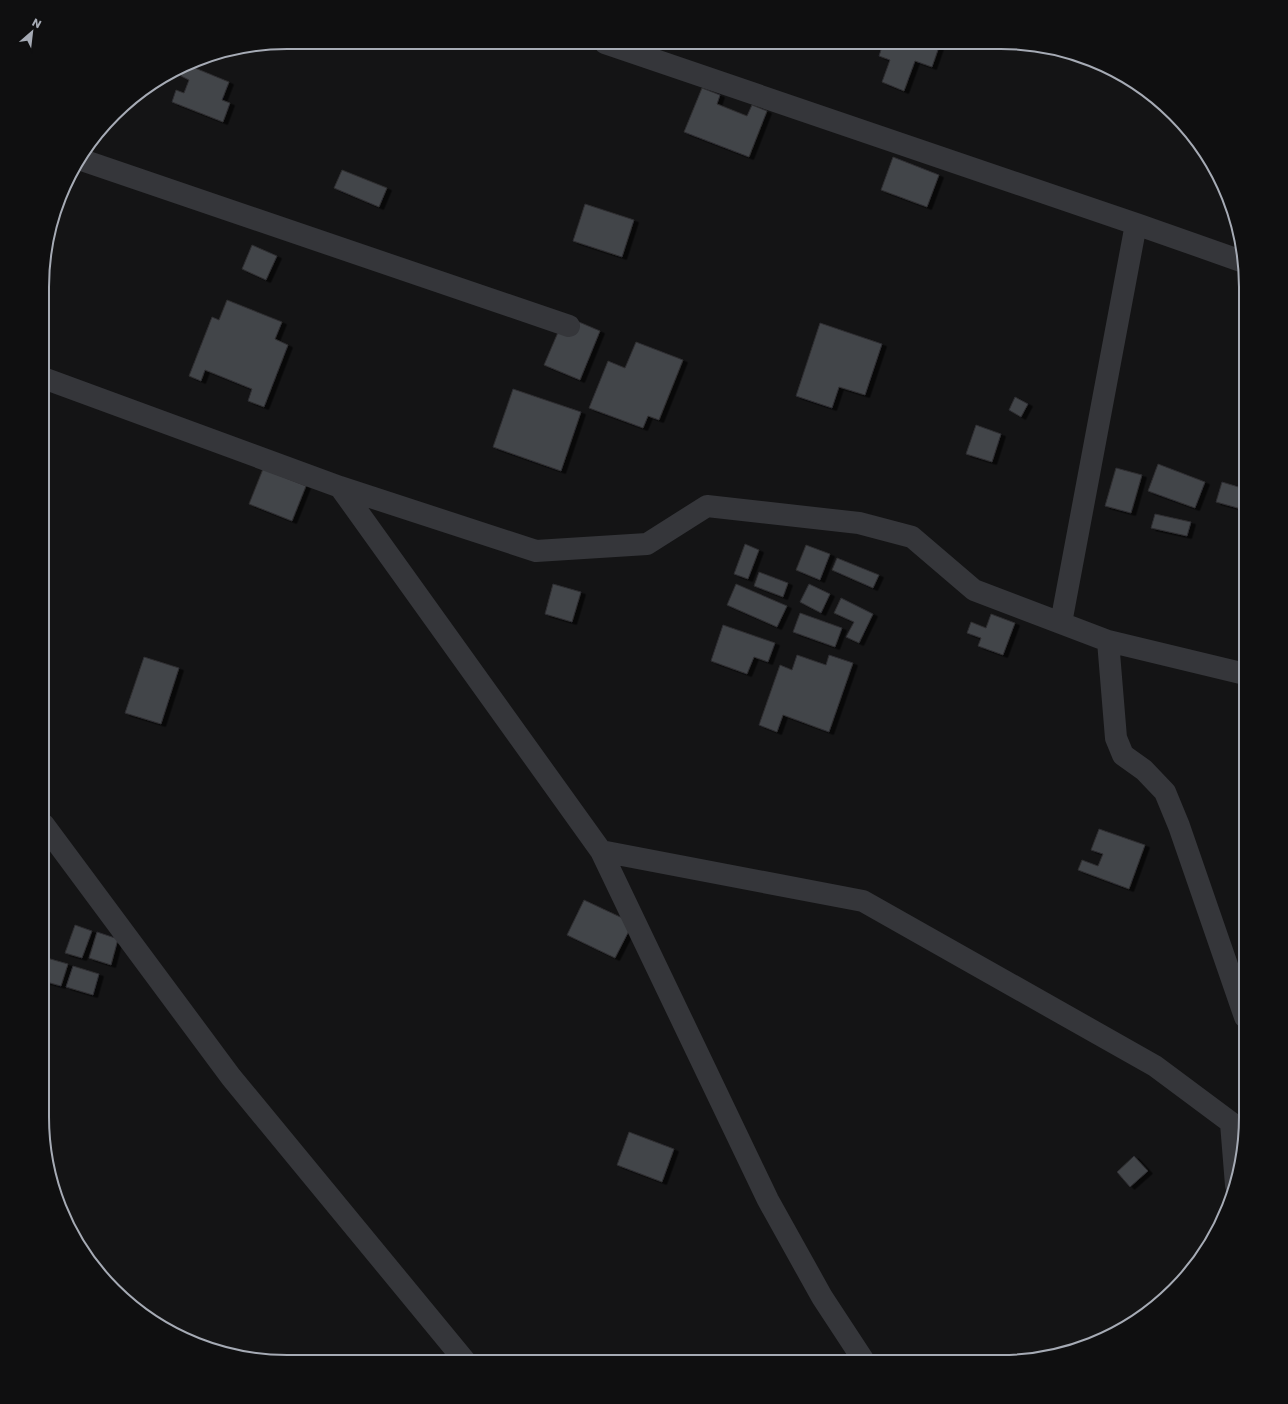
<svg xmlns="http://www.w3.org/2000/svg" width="1288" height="1404" viewBox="0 0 1288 1404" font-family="Poppins,sans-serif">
	<defs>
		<filter id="shadow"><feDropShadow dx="4.5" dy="2.5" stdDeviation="0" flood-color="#0009"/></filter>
	</defs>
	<rect width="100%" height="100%" fill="#141415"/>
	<path fill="#434448" stroke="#2e2e31" filter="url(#shadow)" d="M883,44H940L932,67L915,61L904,91L882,82L890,60L879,56Z
		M190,66L229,82L222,100L230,103L223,122L172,102L176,90L184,93L189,80L181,76L183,69Z
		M702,88L720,95L717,104L747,116L752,105L767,111L749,157L684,132Z
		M893,157L939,175L927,207L881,190Z
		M342,170L387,188L379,207L334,188Z
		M585,204L634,220L622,257L573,241Z
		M252,245L277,256L266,280L242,269Z
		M227,300L282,322L275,339L288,345L264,407L248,401L252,389L205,370L201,381L189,376L212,317L219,320Z
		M565,316L600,331L580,380L544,365Z
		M820,323L882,344L865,395L839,387L832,408L796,396Z
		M636,342L683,360L659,420L648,416L643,428L589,408L608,361L625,368Z
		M513,389L581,412L561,471L493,447Z
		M1015,397L1028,404L1021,417L1009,410Z
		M976,425L1001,434L992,462L966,454Z
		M1158,464L1205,482L1195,508L1148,491Z
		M1116,468L1142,475L1131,513L1105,506Z
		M263,469L306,486L292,521L249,504Z
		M1222,482L1245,489V510L1216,502Z
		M1155,514L1191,522L1187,536L1151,528Z
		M745,544L759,550L748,579L734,574Z
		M806,545L830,554L820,580L796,570Z
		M837,558L879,575L873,588L832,570Z
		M759,572L788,583L783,597L754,586Z
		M553,584L581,592L572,622L545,614Z
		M736,584L787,606L777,627L727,605Z
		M809,584L830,594L821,613L800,602Z
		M841,598L873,614L859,643L846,637L854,622L834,613Z
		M800,613L842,628L835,647L793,632Z
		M991,614L1015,623L1003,655L978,646L981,638L967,633L971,622L986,628Z
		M723,625L775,643L768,662L754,657L747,674L711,661Z
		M797,655L826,665L829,655L853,663L829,732L783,715L777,732L759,725L780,665L792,670Z
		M144,657L179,668L161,724L125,713Z
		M1099,829L1145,845L1129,889L1078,870L1082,860L1098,866L1103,854L1091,850Z
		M584,900L633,923L615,958L567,935Z
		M75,925L92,931L82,958L65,953Z
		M97,932L118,939L111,965L89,958Z
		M47,958L68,964L61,986L43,981V970Z
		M73,966L99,974L93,995L66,987Z
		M629,1132L674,1149L662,1182L617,1165Z
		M1134,1156L1148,1171L1130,1187L1117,1172Z"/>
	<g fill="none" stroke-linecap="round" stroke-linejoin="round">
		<path stroke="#35363a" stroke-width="22" d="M605,43L1136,224
			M79,159L569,326
			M46,379L340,487L536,551L647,544L707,506L859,523L912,537L974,590L1108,641L1245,674
			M340,487L601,851L863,901L1155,1066L1245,1133
			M1061,623L1136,224L1244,262
			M1108,641L1116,738L1123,755L1144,770L1165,792L1179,826L1245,1017
			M44,825L231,1077L465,1361
			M601,851L768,1200L822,1297L864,1361
			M1231,1123L1236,1185"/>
	</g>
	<path d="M0 0H1288V1404H0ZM287 49H1001A238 238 0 0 1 1239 287V1117A238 238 0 0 1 1001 1355H287A238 238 0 0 1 49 1117V287A238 238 0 0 1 287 49Z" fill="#0f0f10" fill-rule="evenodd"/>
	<path fill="none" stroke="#a6abb5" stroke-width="2" d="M287 49H1001A238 238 0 0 1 1239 287V1117A238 238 0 0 1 1001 1355H287A238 238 0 0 1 49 1117V287A238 238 0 0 1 287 49Z"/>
	<g transform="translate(32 32) rotate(28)" stroke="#0f0f10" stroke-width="3" paint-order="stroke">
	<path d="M0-3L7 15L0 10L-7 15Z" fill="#a6abb5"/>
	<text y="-6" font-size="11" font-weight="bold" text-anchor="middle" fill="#a6abb5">N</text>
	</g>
</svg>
